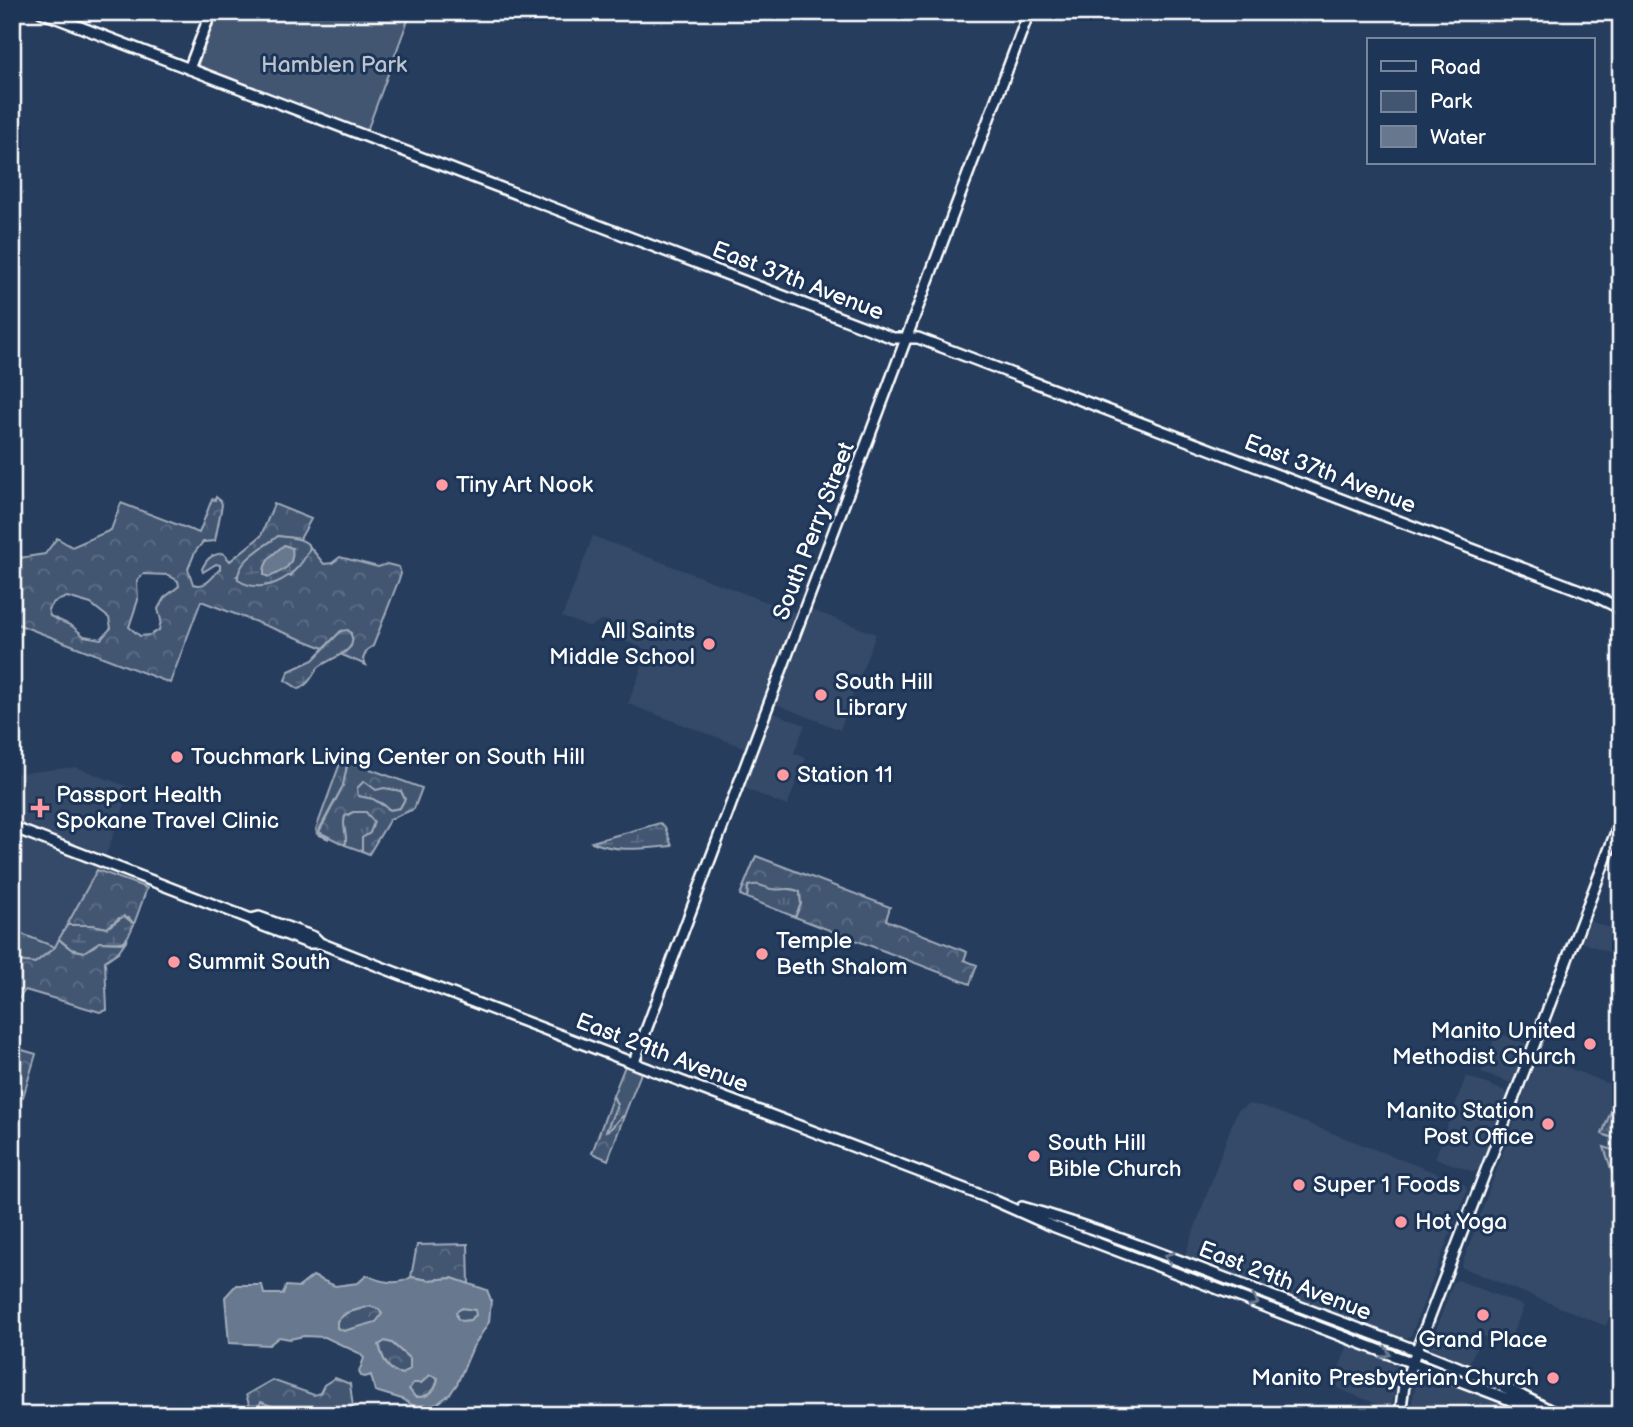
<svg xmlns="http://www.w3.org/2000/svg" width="1633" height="1427" viewBox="0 0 1633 1427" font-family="'Balsamiq Sans',sans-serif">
	<defs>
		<pattern id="grass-tufts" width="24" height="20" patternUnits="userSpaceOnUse" patternTransform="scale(1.75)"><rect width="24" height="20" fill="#425672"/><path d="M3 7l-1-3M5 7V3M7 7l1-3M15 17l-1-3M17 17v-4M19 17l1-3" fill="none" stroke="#5e6f87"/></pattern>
		<pattern id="forest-crowns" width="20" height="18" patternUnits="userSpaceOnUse" patternTransform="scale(1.75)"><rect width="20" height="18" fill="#425672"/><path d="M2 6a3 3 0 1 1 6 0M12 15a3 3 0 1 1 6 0" fill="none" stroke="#5e6f87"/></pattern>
		<pattern id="wetland-marsh" width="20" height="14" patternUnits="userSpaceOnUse" patternTransform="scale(1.75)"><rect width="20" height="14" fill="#425672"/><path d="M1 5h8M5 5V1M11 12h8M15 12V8" fill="none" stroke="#5e6f87"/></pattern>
	</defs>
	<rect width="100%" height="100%" fill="#263d5e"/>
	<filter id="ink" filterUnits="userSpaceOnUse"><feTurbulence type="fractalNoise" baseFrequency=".0143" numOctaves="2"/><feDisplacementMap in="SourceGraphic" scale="14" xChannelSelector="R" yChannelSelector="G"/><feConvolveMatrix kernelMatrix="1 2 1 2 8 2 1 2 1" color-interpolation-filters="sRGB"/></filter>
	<g filter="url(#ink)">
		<path fill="#344a68" d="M593,536L796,613L798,616L748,749L628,704L648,650L614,637L615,628L608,621L601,620L590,627L562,617Z
			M812,610L876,634L840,730L776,704Z
			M775,713L805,725L794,753L806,758L787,806L744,788L771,715Z
			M76,767L131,788L106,855L12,820V774Z
			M12,834L101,868L97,870L55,947L12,930Z
			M1590,921L1621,932V957L1582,942Z
			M1497,1032L1529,1045L1515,1079L1511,1083L1481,1073Z
			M1538,1056L1610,1084L1621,1056V1286L1606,1326L1461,1267Z
			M1466,1076L1505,1091L1508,1095L1479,1169L1474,1172L1435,1158Z
			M1248,1104L1262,1106L1462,1183L1466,1186L1467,1190L1411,1336L1401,1340L1185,1255L1234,1118L1238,1110Z
			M1458,1280L1524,1306L1508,1345L1481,1336L1467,1369L1430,1352L1429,1350L1453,1282Z
			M1349,1342L1398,1365L1399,1372L1391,1410L1332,1386Z
			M1424,1373L1522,1409L1520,1415H1409L1417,1378Z"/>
		<path fill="url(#grass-tufts)" stroke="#a0aab8" stroke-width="2" d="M342,758L348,761L343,786L320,828L319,832L329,839L317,834L316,829Z
			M364,781L401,791L405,799L400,808L390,810C380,799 370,800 357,796V788Z
			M353,812H366L375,822L370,833L362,838V851L345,845C349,836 341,828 345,816Z
			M759,883C776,891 786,885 800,892L801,904L795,917L747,898L748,886Z
			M12,930L55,947L35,963L17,961L12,966Z
			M625,1066L641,1073L624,1116C616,1118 615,1129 606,1131L617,1105L613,1096Z
			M1621,1086V1141L1602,1134Z"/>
		<path fill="url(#forest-crowns)" stroke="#a0aab8" stroke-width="2" fill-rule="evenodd" d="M216,497L221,501L222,505L215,541L203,542L195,552L188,569L193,584C207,588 211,578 220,569V565L216,564L203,572L202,569C207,558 211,555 223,553L230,561L261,536L274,504L311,519L300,539L278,536L237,576H291L310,547L324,564L332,563L340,557L378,567L387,564L399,567L401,574L373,646L367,650L363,659L366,665L342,655L351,646V633L341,631L324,648L201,601L170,683L12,622V559L45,554L57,538L72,547L111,530L121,503L199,533L212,499L215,500ZM143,574L168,575L178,581L179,586L164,598L158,609L161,620L159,630L150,635L140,636L129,627L138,600L137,581ZM67,597L91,604L109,618L111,628L101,639L84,636L72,626L50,616L48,609L54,602Z
			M348,761L422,788L414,809L390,819L369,854L362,851V838L370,833L374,822L366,812H353L345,816C341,828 349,836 345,845L319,832L343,786ZM364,781L376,790L384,788L401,791L405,799L400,808L390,810L373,799L358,796L357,788Z
			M756,856L890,907L886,920L967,952L964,960L977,965L970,984L795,917L801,904L800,892C789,886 782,891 771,889C761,886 759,883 748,886L747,898L740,895Z
			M97,870L147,888L134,924L129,918H119L107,928L92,925H67Z
			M128,938L118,952L105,961L107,1010L100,1012L25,990L18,1000L12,1002V966L16,961L35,963L55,947L59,939C71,952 86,955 99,942L123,943Z
			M12,1047L36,1054L23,1097L12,1094Z
			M613,1096L617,1105L606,1131C615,1129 616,1118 624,1116L608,1160L592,1153Z
			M468,1244L469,1284L452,1278L429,1280L411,1277L417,1245Z
			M370,1306L379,1309L382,1314L377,1323L343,1331L337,1328V1321L346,1313Z
			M462,1308L476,1310V1315L470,1320L462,1321L457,1318L456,1312Z
			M385,1341L392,1343L410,1359V1369L402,1374C387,1371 383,1359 379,1345Z
			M430,1375L438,1378C436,1391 429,1398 415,1397L409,1389L413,1383H421Z
			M335,1378L350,1384L353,1407L363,1415H294L261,1402L256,1410H251L246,1395L272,1380L314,1395L320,1393L324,1385Z"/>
		<path fill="url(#wetland-marsh)" stroke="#a0aab8" stroke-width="2" d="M278,536C289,538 304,537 310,547C301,574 265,598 238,580C236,561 264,547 278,536Z
			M348,630C365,651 328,658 318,668C311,677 310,683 299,689L285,680L289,671L313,660L341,631Z
			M660,823L665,827L672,846C644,848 619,853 592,842Z
			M124,916L134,924C124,949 121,941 99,942L84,952L71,949L59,939L67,925H92L107,928Z"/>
		<path fill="#425672" stroke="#a0aab8" stroke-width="2" d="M218,12H411L368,128L364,132L201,70L198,64Z
			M1604,1147L1621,1153V1185L1617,1187Z"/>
		<path fill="#67788e" stroke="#a4aebb" stroke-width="2" fill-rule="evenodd" d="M284,545L292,548C295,565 284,571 269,577L264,575C263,561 274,553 284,545Z
			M367,1275C379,1282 399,1286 411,1277L429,1280L452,1278L487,1290L491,1300L489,1322L473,1347L457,1384L450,1394L437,1404L419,1409L402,1399L375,1391L371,1375L365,1377L361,1376L359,1372L364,1358L359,1353L325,1337L304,1336L290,1339L279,1337L269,1345L229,1343L225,1297L236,1285H262L264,1294H283L286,1286L299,1287L313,1276L335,1286L358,1283ZM370,1306L379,1309L382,1314L376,1322L344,1331L337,1328V1321L346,1313ZM462,1308L475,1310L476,1315L470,1320L462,1321L457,1318L456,1312ZM385,1341L392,1343L410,1359V1369L402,1374C387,1371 383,1360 379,1345ZM430,1375L438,1378C436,1391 429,1398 415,1397L409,1389L413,1383H421Z"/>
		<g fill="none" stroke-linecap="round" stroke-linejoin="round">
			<defs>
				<path id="secondary" d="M41,12L893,338H918L1593,595L1621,609
					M189,69L211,12
					M12,827L251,919L256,923L308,943H320
					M251,919L259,917L314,937L320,943L381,967L991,1199L1047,1224L1550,1415
					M634,1062L1029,12
					M1022,1207C1115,1233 1204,1271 1293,1304C1382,1338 1476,1369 1559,1415
					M1400,1415L1404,1385L1416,1352L1621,819"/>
			</defs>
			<use href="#secondary" stroke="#fff" stroke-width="14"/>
			<use href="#secondary" stroke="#1d3557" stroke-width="9"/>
		</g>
		<defs><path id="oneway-chevron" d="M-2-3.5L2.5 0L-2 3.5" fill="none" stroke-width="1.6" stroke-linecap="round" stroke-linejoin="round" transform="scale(1.75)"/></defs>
		<g stroke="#6c7c92">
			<use href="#oneway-chevron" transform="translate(1169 1257) rotate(-160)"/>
			<use href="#oneway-chevron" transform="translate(1254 1302) rotate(21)"/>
			<use href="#oneway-chevron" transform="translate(1386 1353) rotate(21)"/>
		</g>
	</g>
	<g fill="#ff9aa2" stroke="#1d3557" stroke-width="2.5">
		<circle cx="442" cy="485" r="7"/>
		<circle cx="709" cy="644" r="7"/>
		<circle cx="821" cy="695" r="7"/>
		<circle cx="177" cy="757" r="7"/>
		<circle cx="783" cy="775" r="7"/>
		<path d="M36.5 797.5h7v7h7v7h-7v7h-7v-7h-7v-7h7z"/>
		<circle cx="762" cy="954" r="7"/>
		<circle cx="174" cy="962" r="7"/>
		<circle cx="1590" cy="1044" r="7"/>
		<circle cx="1548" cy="1124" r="7"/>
		<circle cx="1034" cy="1156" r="7"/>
		<circle cx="1299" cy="1185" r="7"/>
		<circle cx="1401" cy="1222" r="7"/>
		<circle cx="1483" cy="1315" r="7"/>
		<circle cx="1553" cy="1378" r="7"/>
	</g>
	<g text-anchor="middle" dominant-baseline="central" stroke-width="6" stroke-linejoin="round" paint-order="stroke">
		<g font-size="23" fill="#bdc4ce" stroke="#1d3557">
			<text x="334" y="65">Hamblen Park</text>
		</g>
		<g font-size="23" fill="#fff" stroke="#1d3557">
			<text transform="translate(798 281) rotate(21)">East 37th Avenue</text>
			<text transform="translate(1330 474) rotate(21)">East 37th Avenue</text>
			<text transform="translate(814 531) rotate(-69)">South Perry Street</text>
			<text transform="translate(662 1053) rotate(21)">East 29th Avenue</text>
			<text transform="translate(1285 1281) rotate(21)">East 29th Avenue</text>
		</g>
		<g font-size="23" fill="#fff" stroke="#1d3557" text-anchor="start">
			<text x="456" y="485">Tiny Art Nook</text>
			<text x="695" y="631" text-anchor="end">All Saints<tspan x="695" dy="26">Middle School</tspan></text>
			<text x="835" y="682">South Hill<tspan x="835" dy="26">Library</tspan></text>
			<text x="191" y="757">Touchmark Living Center on South Hill</text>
			<text x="797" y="775">Station 11</text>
			<text x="56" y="795">Passport Health<tspan x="56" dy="26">Spokane Travel Clinic</tspan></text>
			<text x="776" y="941">Temple<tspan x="776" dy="26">Beth Shalom</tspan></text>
			<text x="188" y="962">Summit South</text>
			<text x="1576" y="1031" text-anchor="end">Manito United<tspan x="1576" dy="26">Methodist Church</tspan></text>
			<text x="1534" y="1111" text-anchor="end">Manito Station<tspan x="1534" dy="26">Post Office</tspan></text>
			<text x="1048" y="1143">South Hill<tspan x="1048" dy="26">Bible Church</tspan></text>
			<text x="1313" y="1185">Super 1 Foods</text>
			<text x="1415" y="1222">Hot Yoga</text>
			<text x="1483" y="1340" text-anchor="middle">Grand Place</text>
			<text x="1539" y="1378" text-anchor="end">Manito Presbyterian Church</text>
		</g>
	</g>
	<rect width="1633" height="1427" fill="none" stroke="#1d3557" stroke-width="42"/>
	<rect x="21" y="21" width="1591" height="1385" fill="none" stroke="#fff" stroke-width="2.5" filter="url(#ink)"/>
	<rect x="1367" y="38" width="228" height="126" fill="#1d3557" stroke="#77869a" stroke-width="2"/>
	<rect x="1381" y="61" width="35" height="10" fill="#1d3557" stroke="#77869a" stroke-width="2"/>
	<text x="1430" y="74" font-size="21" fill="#ffffff">Road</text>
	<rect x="1381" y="91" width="35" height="21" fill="#425672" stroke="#77869a" stroke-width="2"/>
	<text x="1430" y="108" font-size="21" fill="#ffffff">Park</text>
	<rect x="1381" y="126" width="35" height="21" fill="#67788e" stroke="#77869a" stroke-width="2"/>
	<text x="1430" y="144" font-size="21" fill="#ffffff">Water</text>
</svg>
